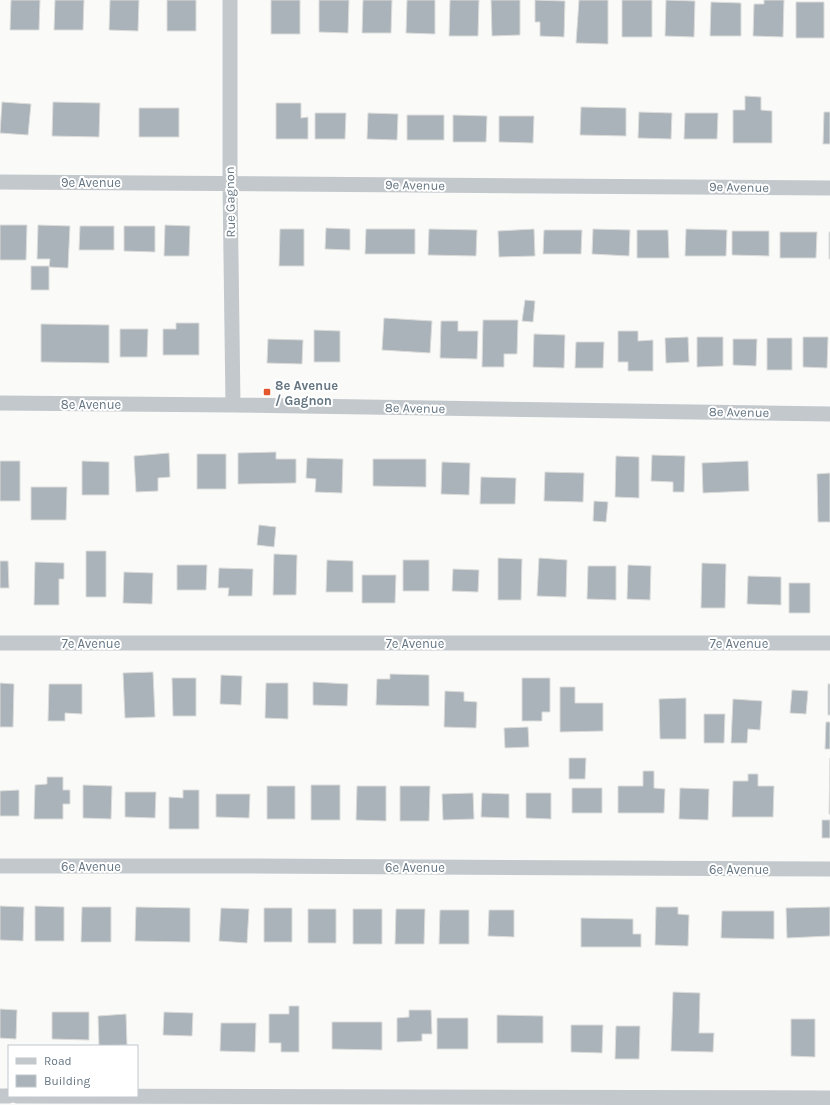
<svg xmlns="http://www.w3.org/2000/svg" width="830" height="1105" viewBox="0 0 830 1105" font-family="Karla,sans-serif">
	<rect width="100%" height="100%" fill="#fafaf8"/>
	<path fill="#aab3b9" stroke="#dcdcda" d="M11,0H40L39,30H10Z
		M55,0H84L83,30H54Z
		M110,0H139L138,31L109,30Z
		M167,0H196V31H167Z
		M271,0H300V34H271Z
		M319,0H349L348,33L319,32Z
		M363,0H392L391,33H362Z
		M407,0H435V34L406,33Z
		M450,0H479L478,36H449Z
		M491,0H520V35L492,36Z
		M535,0L565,1L564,37L540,36V22H535Z
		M579,0H608V44L576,43Z
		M622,0H652V37H622Z
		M666,0L695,1L694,37L665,36Z
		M764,0H784L783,37L753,36L754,4H764Z
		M711,2L741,3V36H710Z
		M796,2H824V38H796Z
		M745,96L761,97V110L772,111V143H733V110H745Z
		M2,102L31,104L28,135L0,133Z
		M53,102L100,103L99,137L52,136Z
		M276,103H301V118L308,117V139H276Z
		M581,107L626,108V136L580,135Z
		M139,108H179V137H139Z
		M639,112L672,113L671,139L638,138Z
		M824,112H830V144H823Z
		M315,113H346L345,139H315Z
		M368,113L398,114L397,140L367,139Z
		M685,113H718L717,139H684Z
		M407,115H444V140H407Z
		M453,115L487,116L486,142H453Z
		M499,116H534L533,143L499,142Z
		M0,225H27L26,260H0Z
		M38,225L70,226L68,268L49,267L50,259H37Z
		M165,225L190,226L189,256H164Z
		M80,226H114V250H79Z
		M124,226H155V252L124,251Z
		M326,228L350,229V250L325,249Z
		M280,229H304V266H279Z
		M366,229H415V254H365Z
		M429,229L477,230L476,256L428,255Z
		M534,229L535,256L499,257L498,231Z
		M593,229L630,230L629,256L592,254Z
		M686,229L727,230L726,256H685Z
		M544,230H582L581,254H543Z
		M637,230H668L669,258H637Z
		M732,231H769V256L732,255Z
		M780,232H817L816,258H780Z
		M829,232H830V259H829Z
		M31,266H49V290H31Z
		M525,300L535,301L533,322L522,321Z
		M384,318L432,321L430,353L382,350Z
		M483,320H518L517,354H504V367H482Z
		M441,321H458V331H478L477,359L440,358Z
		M176,323H199V355H163V329H176Z
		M41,324L109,325V363L41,362Z
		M120,329H148L147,357H120Z
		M314,330L340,331V362H314Z
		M618,331H638V341L653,340V371H628V362H618Z
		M534,334L565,335L564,368L533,367Z
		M688,337L689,362L666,363L665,338Z
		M697,337H723V366L697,367Z
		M803,337H828L827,368L803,367Z
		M767,338H792V370H767Z
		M268,339L303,340L302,364L267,363Z
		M733,339H757L756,366L733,365Z
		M576,342H604L603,368H575Z
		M276,452V459H296V483L238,484V453Z
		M169,453L170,477L158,478V491L136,492L134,456Z
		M197,454H226V489H197Z
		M652,455L685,456L684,492H673V482L651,481Z
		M616,456L639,457V498L615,497Z
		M307,458L343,459L342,493L315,492L316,479L306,478Z
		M373,459H426V487L373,486Z
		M0,461H20V501H0Z
		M82,461L109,462V495H82Z
		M748,461L749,491L703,493L702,463Z
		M442,462L470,463L469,495L441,494Z
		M545,472L584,473L583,502L544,501Z
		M830,473V522H818L817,474Z
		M481,477L516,478L515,504H480Z
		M31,487H67L66,520H31Z
		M594,501L608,502L606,522L593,521Z
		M259,525L276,527L274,547L257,545Z
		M86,551H106V597H86Z
		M274,554L297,555L296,595H273Z
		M498,558L522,559L521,600H498Z
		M539,558L567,560L566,597L537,596Z
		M327,560L353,561V592H326Z
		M403,560H429V591H403Z
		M0,561H8L9,588H0Z
		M35,562L64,563V579H59V605H34Z
		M702,563L726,564L725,608H701Z
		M177,565H207L206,590H177Z
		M628,565L651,566L650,600L627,599Z
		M588,566H616V600L587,599Z
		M219,568L253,569L252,596H228L229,588H218Z
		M453,569L479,570L478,592L452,591Z
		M124,572L153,573L152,604L123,603Z
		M362,575H396L395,603H362Z
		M748,576L781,577V605L747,604Z
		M789,583H810V613H789Z
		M153,672L155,717L125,718L123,673Z
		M390,674L429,675V706L376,705L377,679H390Z
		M221,675L242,676L241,705L220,704Z
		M172,678H196V716H173Z
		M522,678H550V712H542V721H522Z
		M313,682L348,684L347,706L313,705Z
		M0,683L14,684L13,727H0Z
		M266,683H288V719L265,718Z
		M49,684H82V714L65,713V721H48Z
		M828,684H830V715H828Z
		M560,687H575V703H603V731L560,732Z
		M792,690L808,691L806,714L790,713Z
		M445,691L464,692V701L477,702L476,728L444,727Z
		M686,698V739H660L659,699Z
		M733,699L762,701L760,730L748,729L747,743H731Z
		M704,714H725L724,743H704Z
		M826,722H830V749H825Z
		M528,727L529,747L505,748L504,728Z
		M569,758H586L585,779H569Z
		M830,758V814H829Z
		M643,771H654V788L665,789L664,813H618V786H643Z
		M748,774H758V786H774L773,817H732L733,781H748Z
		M47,777H63V790H70V804H63V819H34L35,785L47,784Z
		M83,785L112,786L111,819L83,818Z
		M311,785H340V820H311Z
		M267,786H295V819H267Z
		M357,786H386V821L356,820Z
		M400,786H430L429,821H400Z
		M572,788H602V813H572Z
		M680,788L709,789L708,820L679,819Z
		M19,790V816H0V791Z
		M183,790H199V829H169V797L183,798Z
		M125,792H156L155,818L125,817Z
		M473,793L474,819L443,820L442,794Z
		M482,793L509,794V818L481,817Z
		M526,793H551V819L526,818Z
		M216,794H250L249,818L216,817Z
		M822,820H830V838H822Z
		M0,906L24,907L23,941L0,940Z
		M35,906L64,907V941H35Z
		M82,907H111V942H81Z
		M136,907L190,908V942L135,941Z
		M656,907H678V914L689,915L688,946L655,945Z
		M830,907V936L787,938L786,908Z
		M221,908L249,909L247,943L219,941Z
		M264,908H292V942H264Z
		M308,909H336V943H308Z
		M353,909H382V944H353Z
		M396,909H425L424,944H395Z
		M440,910H469V944H439Z
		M489,910H514V937L488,936Z
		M722,911H774V939L721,938Z
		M581,918L633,919V934H641V947H581Z
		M673,992L700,993L699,1033H714L713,1052L671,1051Z
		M289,1006H299V1052H281V1043H269V1014H289Z
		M0,1009L17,1010L16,1039L0,1038Z
		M409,1010H431L432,1034H422V1041L397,1042V1018L409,1017Z
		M52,1012H89V1040L52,1039Z
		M164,1012L193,1013L192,1036L163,1035Z
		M126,1014L127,1045L99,1046L98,1016Z
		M497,1015L543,1016V1043H497Z
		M437,1018H468V1049H437Z
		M791,1019H815V1057L791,1056Z
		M332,1022H382V1050L332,1049Z
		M221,1023H256L255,1052L220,1051Z
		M571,1025H603L602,1053L571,1052Z
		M616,1026H640L639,1059H615Z"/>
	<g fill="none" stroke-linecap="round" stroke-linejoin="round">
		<path stroke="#c3c8cc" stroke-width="15" d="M230,0V183L233,405
			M0,182L830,188
			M0,403L233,405L830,414
			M0,643H830
			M0,866H235L830,869
			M0,1096H9
			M17,1096L830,1098"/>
	</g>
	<rect fill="#e4572e" stroke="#fff" stroke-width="1.5" x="263" y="388" width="8" height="8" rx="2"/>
	<g text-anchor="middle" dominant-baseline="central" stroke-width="4" stroke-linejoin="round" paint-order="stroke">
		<g font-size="13" fill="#657683" stroke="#fff">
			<text x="91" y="182">9e Avenue</text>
			<text transform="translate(415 185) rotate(1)">9e Avenue</text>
			<text transform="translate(739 187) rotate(1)">9e Avenue</text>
			<text transform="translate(230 202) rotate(-91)">Rue Gagnon</text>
			<text x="91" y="404">8e Avenue</text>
			<text transform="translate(415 408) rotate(1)">8e Avenue</text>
			<text transform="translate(739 412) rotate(1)">8e Avenue</text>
			<text x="91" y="643">7e Avenue</text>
			<text x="415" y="643">7e Avenue</text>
			<text x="739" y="643">7e Avenue</text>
			<text x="91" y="866">6e Avenue</text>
			<text x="415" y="867">6e Avenue</text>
			<text x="739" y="869">6e Avenue</text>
		</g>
		<g font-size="13" font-weight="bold" fill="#657683" stroke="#fff" text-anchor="start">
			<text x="275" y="385">8e Avenue<tspan x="275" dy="15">/ Gagnon</tspan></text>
		</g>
	</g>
	<rect x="8" y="1045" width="130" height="52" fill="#ffffff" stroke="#c1c8cd"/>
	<rect x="16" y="1058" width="20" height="6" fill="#c3c8cc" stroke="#c1c8cd"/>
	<text x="44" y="1065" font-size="12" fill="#657683">Road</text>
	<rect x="16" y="1075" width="20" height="12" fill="#aab3b9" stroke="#c1c8cd"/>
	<text x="44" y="1085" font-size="12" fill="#657683">Building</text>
</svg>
